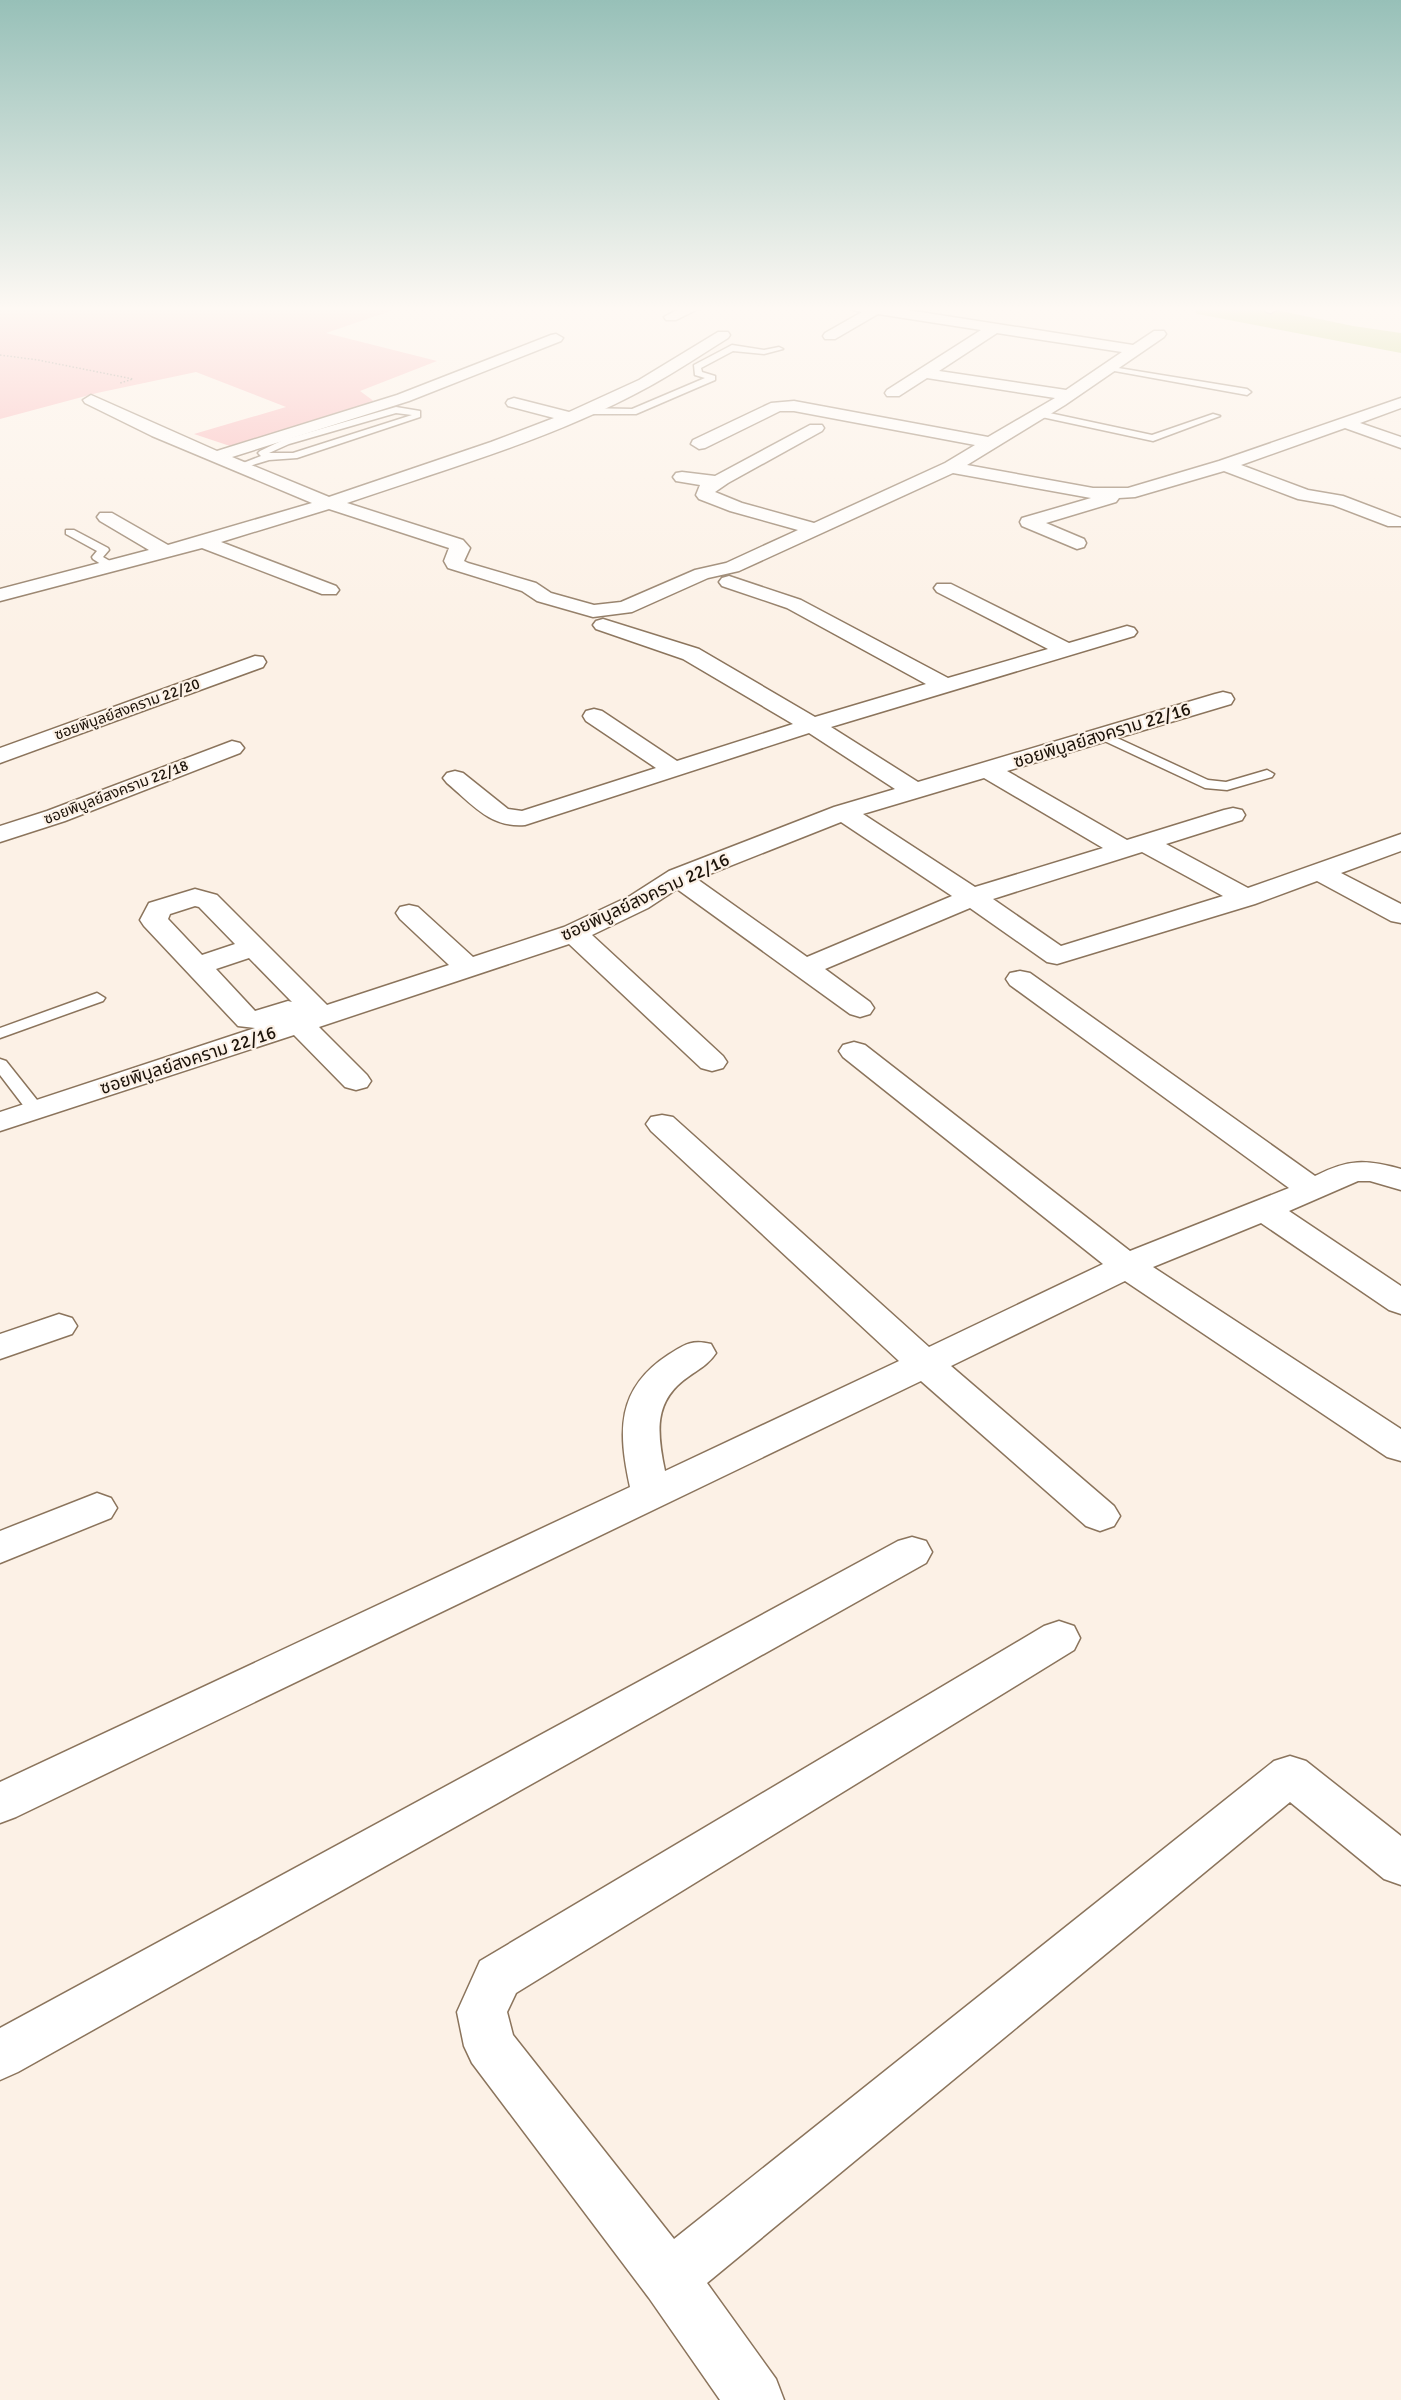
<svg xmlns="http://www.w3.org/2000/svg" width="1401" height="2400" viewBox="0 0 1401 2400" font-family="Signika,'Noto Sans Thai',sans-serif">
	<rect width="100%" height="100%" fill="#fcf1e6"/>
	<path fill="#fab1b5" d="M0,307H402L326,333L437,361L360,391L375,402L230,446L194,434L286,407L196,372L97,393L0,419Z"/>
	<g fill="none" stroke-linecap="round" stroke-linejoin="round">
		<path fill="#bdd170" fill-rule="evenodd" d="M1193,307H1262L1353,326L1401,333V353L1208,316L1197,314Z"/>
		<defs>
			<path id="service" d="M732,345L764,350L779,347L783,349L764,354L733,351L701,368L702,372L715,376V380L636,414H585L581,411L585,408L632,409L705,378L695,375L694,365Z
				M1106,366L1247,389L1251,392L1247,395L1109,370L1105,368Z
				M396,407L420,411V417L297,458L269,460L243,468L238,465L261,456L258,453L260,451L283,440ZM396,413L412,415L293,453H269L289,444Z
				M1040,411L1152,435L1213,414L1220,416L1153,441L1037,416L1036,414Z
				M66,530H74L108,548L109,550L103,557L115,564V568H107L93,559L92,557L97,551L66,534Z
				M1102,731L1208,780L1226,782L1267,770L1274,774L1272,777L1227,790L1205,788L1098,738L1096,735L1098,732Z
				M97,993L105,998L103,1001L0,1038V1028Z
				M0,1059L6,1061L41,1105L43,1109L41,1113H29L0,1075Z"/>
			<path id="minor" d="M682,307H702L676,320H666L664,317Z
				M851,307H888L1133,345L1154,331H1164L1166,334L1164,337L1065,405L967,465L1093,488H1128L1219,461L1401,398V408L1360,423L1401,437V448L1345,428L1241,465L1308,490L1343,496L1401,518V526H1388L1333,505L1298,499L1224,471L1135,497L1119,498L1116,502L1046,523L1084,539L1086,543L1084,547L1077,549L1022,526L1020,522L1022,518L1091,498L953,473L739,571L708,578L632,612L593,617L537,601L522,591L448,568L444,561L449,548L329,509L221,542L336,586L339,590L336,594H322L202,548L0,601V589L149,550L100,521L97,517L100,513H112L168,545L312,503L152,436L85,403L83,400L91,395L217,451L397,395L551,335L556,334L563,338L561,341L409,401L232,457L329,497L491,442L554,418L508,406L506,403L508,400L514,398L569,412L639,380L718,332H728L730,335L728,338C702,354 677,371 650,386C556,438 448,468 347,503L463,540L470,548L464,561L468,563L536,583L551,593L594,605L621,602L695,570L726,563L798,530L730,511L699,499L696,495L700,485L676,481L673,477L676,473L682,472L715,476L810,425H822L824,428L822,431L728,483L715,492L742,503L814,523L945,463L975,445L794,411H780L705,448L699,449L691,444L693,440L771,403L794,401L988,437L1055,398L927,378L899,396H887L885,393L887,390L981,330L878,314L835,339H825L823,336L825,333L862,312L853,310ZM997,333L1122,352L1066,390L939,371Z
				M1264,307H1278V309L1271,313L1266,312Z
				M729,576L801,600L948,678L1048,649L937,592L934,588L937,584H951L1069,643L1127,626L1134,628L1137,632L1134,636L831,727L918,782L1215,694L1223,692L1231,694L1234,699L1231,704L1007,771L1127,840L1224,810L1233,808L1242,810L1245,815L1242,820L1166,844L1248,888L1401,834V851L1341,873L1401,904V923L1391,921L1317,881L1255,904L1057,964L1047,962L970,908L825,969L870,1002L874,1008L870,1014L860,1017L850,1014L677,889L648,908L592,935L723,1056L727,1062L723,1068L712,1071L701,1068L569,944L319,1027L367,1075L371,1081L367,1087L356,1090L345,1087L294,1035L0,1131V1112L255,1028L238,1026L144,926L140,920L149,903L195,889L217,895L327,1005L449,965L400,919L396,913L400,907L409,905L418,907L473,957L564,927L630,896L669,871L834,807L895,789L809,733L525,825C490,828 472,804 447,783L443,778L447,773L455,771L463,773L508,809L522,811L656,768L586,721L583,716L586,711L594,709L602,711L677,761L793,724L683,659L596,629L593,625L596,621L603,619L699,649L815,717L926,684L787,608L722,586L719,582L722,578ZM984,778L1103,848L975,887L863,814ZM841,822L952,896L807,957L697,879ZM1142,852L1223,896L1061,946L993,899ZM195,906L199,907L235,944L202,955L168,919L170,914ZM249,958L292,1002L288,1001L255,1011L216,969Z
				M255,656L263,657L266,662L263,667L0,763V748Z
				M232,741L240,743L244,748L240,753L65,821L0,842V826L47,811Z
				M1020,971L1030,973L1315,1176C1348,1159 1366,1159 1401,1169V1190L1370,1181H1358L1289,1211L1401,1286V1314L1389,1310L1261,1223L1153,1267L1401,1429V1461L1387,1457L1125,1281L951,1366L1114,1506L1120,1516L1114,1526L1100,1531L1086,1526L921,1381L16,1817L0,1823V1782L630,1487C618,1432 616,1389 668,1355C684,1345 691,1339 711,1344L716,1353C709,1364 699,1369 688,1377C653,1401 657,1433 665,1471L899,1361L651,1131L646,1124L651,1117L662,1115L673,1117L929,1347L1103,1264L843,1057L839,1051L843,1045L854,1042L865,1045L1130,1251L1289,1188L1010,985L1006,979L1010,973Z
				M59,1314L72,1318L77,1326L72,1334L0,1359V1334Z
				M97,1493L111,1498L117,1508L111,1518L0,1563V1531Z
				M912,1537L926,1541L932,1552L926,1563L18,2072L0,2080V2028L898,1541Z
				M1059,1621L1074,1626L1080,1638L1074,1650L516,1993L507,2012L513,2035L674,2239L1274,1761L1290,1756L1306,1761L1401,1836V1885L1384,1879L1290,1802L707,2283L776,2379L784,2400H720L649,2298L472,2063L464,2046L457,2012L480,1961L1044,1626Z"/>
		</defs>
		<use href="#service" stroke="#8b745c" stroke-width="3"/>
		<use href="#minor" stroke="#8b745c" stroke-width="3"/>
		<path stroke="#81776d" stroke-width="1.5" stroke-dasharray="1.5 2" stroke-linecap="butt" d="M0,355L38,360L133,379L120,383"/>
		<use href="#service" fill="#fff" fill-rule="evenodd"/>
		<use href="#minor" fill="#fff" fill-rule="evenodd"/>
	</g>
	<linearGradient id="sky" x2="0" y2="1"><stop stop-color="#97c0b8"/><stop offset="0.48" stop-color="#fef9f4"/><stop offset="1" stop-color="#fef9f4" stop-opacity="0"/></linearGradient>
	<rect width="1401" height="643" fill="url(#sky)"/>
	<g text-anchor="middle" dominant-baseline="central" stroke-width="4.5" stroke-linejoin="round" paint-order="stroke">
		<g font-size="15" fill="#1b1209" stroke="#fcf1e6">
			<text transform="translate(127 709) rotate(-20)">ซอยพิบูลย์สงคราม 22/20</text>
			<text transform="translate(116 792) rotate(-21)">ซอยพิบูลย์สงคราม 22/18</text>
		</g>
		<g font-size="18" fill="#1b1209" stroke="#fcf1e6">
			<text transform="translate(1102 735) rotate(-17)">ซอยพิบูลย์สงคราม 22/16</text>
			<text transform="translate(645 897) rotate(-25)">ซอยพิบูลย์สงคราม 22/16</text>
			<text transform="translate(188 1060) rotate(-18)">ซอยพิบูลย์สงคราม 22/16</text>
		</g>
	</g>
</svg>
